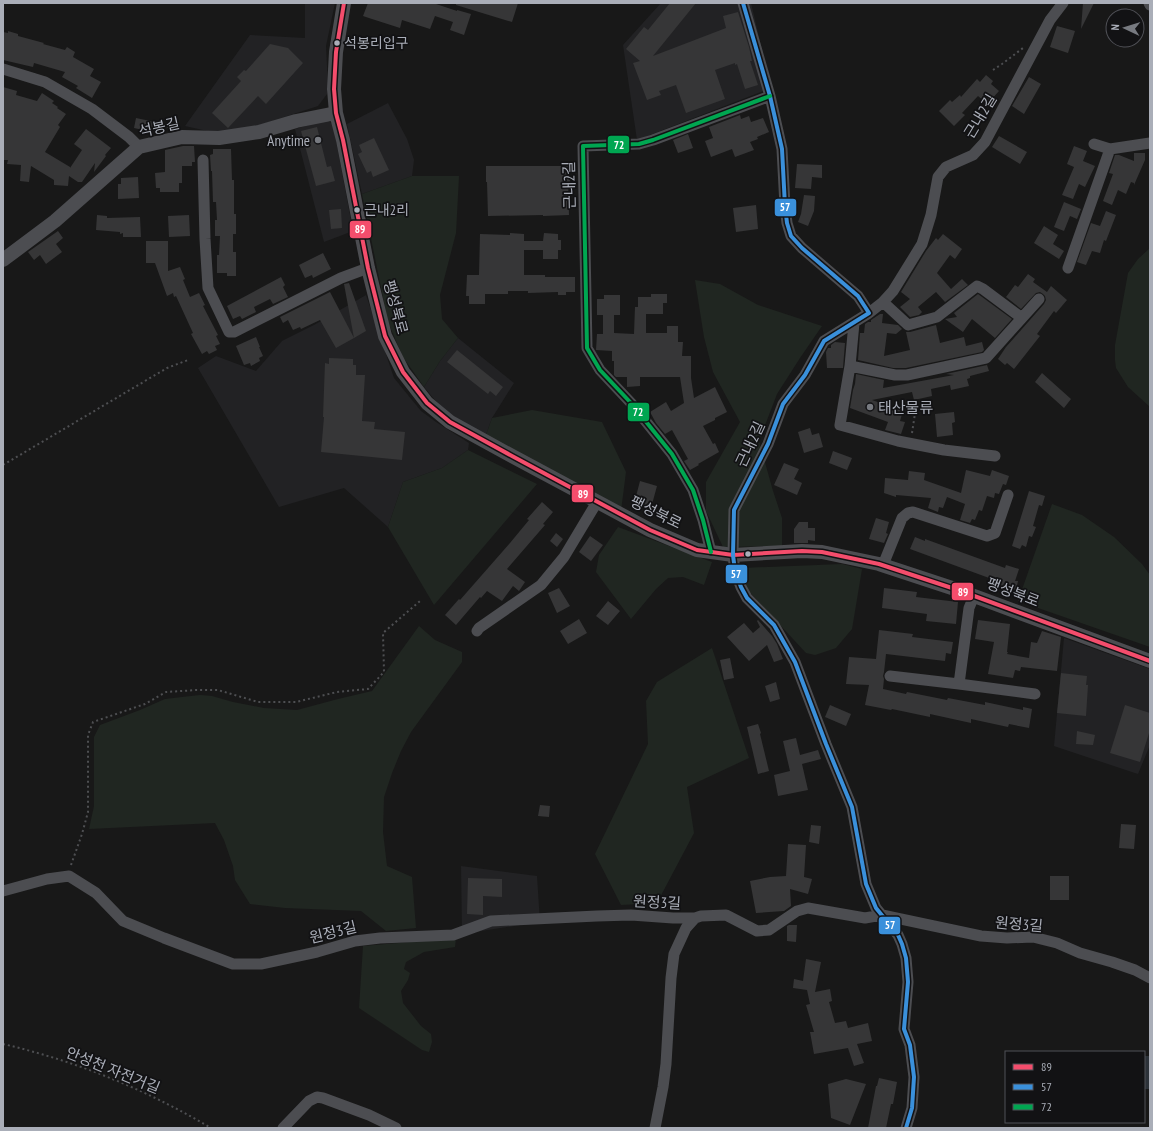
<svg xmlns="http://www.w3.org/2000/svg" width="1153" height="1131" viewBox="0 0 1153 1131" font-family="'PT Sans Narrow','Noto Sans KR',sans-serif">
	<rect width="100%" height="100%" fill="#181818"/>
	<path fill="#222224" d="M305,3H335L326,46L328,86L327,94L318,106L254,127L221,134L185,126L250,35L305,38Z
		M661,3H751L771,88L637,140L623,45Z
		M388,103L407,139L414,160L412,176L362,194L347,124Z
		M327,120L333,124L353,231L324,242L295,129Z
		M366,295L394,378L421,411L436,422L469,443L468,450L442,468L403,482L388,527L344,488L279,507L198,368L216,356L256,371L282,341L314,325Z
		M458,338L514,383L492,418L485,438L445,412L424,387L440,361Z
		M1064,638L1150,669V745L1138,774L1054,746Z
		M461,866L537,876L540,922L462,934Z"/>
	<path fill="#202621" d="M412,176H459L456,233L440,295L442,319L458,338L440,361L424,387L403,357L388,322L362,194Z
		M1150,248V407L1128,387L1116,368L1115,360V345L1128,273L1138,259Z
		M695,280L720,284L758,305L822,326L800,358L777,394L759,441L773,491L782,518V546L723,547L706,511V482L740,422L713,372L704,337Z
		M532,410L602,422L626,472L621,511L485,438L492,418Z
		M468,450L537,484L434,605L388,527L403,482L442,468Z
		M1052,504L1082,515L1114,537L1142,564L1150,575V647L1018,601Z
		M618,527L712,562L704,585L683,577L668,578L656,589L631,619L596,572L599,555Z
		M842,564L862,569L852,629L836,648L815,655L806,653L745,587L742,568Z
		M419,626L435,640L462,652V662L411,732L401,751L392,773L384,797L383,832L387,866L412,877L416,928L386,931L361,911L285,908L250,904L235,880L233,866L224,840L215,823L89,829L94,806V737L100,725L140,710L165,699L182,697L200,695L212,696L233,702L264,708L297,710L338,699L372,691Z
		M712,648L749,758L687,787L694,833L657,903L621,905L595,854L648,744L646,701L657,682Z
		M456,938L455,947L424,952L406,962L404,969L410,973L408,980L401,991L403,1003L421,1026L431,1034L432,1042L429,1052L422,1050L359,1008L363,946Z"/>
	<path fill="#2c3239" d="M1144,1056H1150V1089H1144Z"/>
	<path fill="#363637" d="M368,3H433L457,11V10L471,14L464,35L450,30L453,22L435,16L430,29L402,20L400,28L372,19L363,16Z
		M456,3H518L512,22L456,5Z
		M670,3H696L653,56L726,28L723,16L738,12L749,47L752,61H750L758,85L745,89L737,64L735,65V63L715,70L725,99L686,113L676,85L659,91L661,95L647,100L633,63L640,61L626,49L644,27L648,30Z
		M1083,3H1094L1081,29Z
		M1057,26L1075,31L1068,53L1050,47Z
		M8,31L18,34V36L44,43L43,44L65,50L67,47L75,52L73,57L94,69L90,76L101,82L92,98L76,88L78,86L62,77L65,72L34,63L33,67L3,60V32L8,33Z
		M270,44L288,48L303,63L266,104L258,96L228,128L212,113L241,81L237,77L244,70L246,71Z
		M986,75L993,81L991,84L999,91L990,101L987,98L984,101L978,96L962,113L965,115L954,126L939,111L950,100L952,102L960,95L961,97L977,79L980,82Z
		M1029,77L1041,84L1024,114L1012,106Z
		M3,87L17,91L16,95L37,101L42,93L54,101L52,103L58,107L57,108L66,114L58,125L60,127L45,152L70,167V168L82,150L74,144L86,129L111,148L105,155L106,156L94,172L95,163L82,182H78L69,176L68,186L54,185V180L31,166L29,182L20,181L21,165L7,164L8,160H3Z
		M740,115L741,119L749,116L751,122L763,118L769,132L757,137L758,139L750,142L754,150L735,157L732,149L711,157L705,141L713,138L709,127Z
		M136,118L174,126V127L148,131L134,128Z
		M317,127L327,167L331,166L335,181L316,186L301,131Z
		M688,134L693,148L678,153L673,140Z
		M999,136L1027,152L1020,164L992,147Z
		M374,138L389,170L373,177L371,171L367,173L358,154L362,152L359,145Z
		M183,146H194L195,162H192V166H182V183H179V192H160V188H156L155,173L165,172V150Z
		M1074,146L1087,151L1083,161L1095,166L1085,187L1079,184L1073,199L1062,195L1074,167L1067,164Z
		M213,149H231L232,180H234V214H236V234H233V252H236V276H227V273H217V255H219L220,236H215V220H217L216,202H213L212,171H211L210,155L213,154Z
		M1134,153H1145V160L1134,185V183L1131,182L1126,194L1118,190L1112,205L1103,201L1113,174L1109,173L1115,155H1119L1134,161Z
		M797,164L822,165V178L812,177L811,189L795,188Z
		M486,166H569L570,182H568L569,215L543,216V215L488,216L487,182H486Z
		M138,177L139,198L118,199V184H121V178Z
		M804,195L815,196L814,211L808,226L798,222L801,214Z
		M1064,202L1081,209L1077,219L1070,216L1064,231L1054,227Z
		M756,205L758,229L736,232L733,208Z
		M341,209L342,228L331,229L329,210Z
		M1106,211L1116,215L1106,241L1104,240L1100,253L1092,251L1086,265L1077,262L1091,223L1100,226Z
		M97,215L107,216V218L140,217L141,237H123V233L120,234V232L96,230Z
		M189,215L190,236L169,237L168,216Z
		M1044,226L1058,235L1053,244L1064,251L1059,259L1034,243Z
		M58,231L63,238L56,244L62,252L46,264L40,255L34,260L28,252Z
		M510,233L524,234V241H543L544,233L558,234V240H561V250H558V259H543V250H524V275H545V277H575V292H566V295H558V292L528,293V291H508V294H485V304H469V296H466L467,275H479L480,234L510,235Z
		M943,234L962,249L955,259L950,255L937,273L951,289L962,279L968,285L945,302L936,292L918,307L922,312L919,315L910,317L900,307L910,299L901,292L926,251L936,238L938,240Z
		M146,241H168V271L180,267L185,279L183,280L190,297L199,293L205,305L203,306L218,335L216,336L220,344L215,346L217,350L209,354L207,351L202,354L191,334L193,333L176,296L174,297L173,293L167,296L155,263H146Z
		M323,253L331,269L313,278L312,275L305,278L299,265Z
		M1028,274L1035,279L1033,282L1047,292L1051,286L1067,300L1056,313L1054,311L1037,334L1040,336L1014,369L1007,363L1005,365L998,359L1006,347L1044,304L1046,300L1045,296L1043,294L1040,292L1036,293L1021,309L1006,297L1015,285L1018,287Z
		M281,277L285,285L283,287L288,297L273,304L270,299L254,307L256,312L242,319L240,316L233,319L227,306Z
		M349,283L366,331L354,338L344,284Z
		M330,292L354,338L336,348L320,320L301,329L300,327L293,330L288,320L283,323L280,317Z
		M651,294H667V303H663V314H646V333H667V326H678V342H683L682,356H691V378L694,398L715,387L727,412L715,418V420L703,426L713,444L715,443L719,452L698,464L699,465L690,470L684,461L688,459L672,430L665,434L656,423L650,412L666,402L671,411L684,403L680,377H640V386L627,387V377H616L614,375V361H612V351L596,350L597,334H603V315H597V299H604V295H620V315H614V333L634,334L635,307H638V297H651Z
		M978,294L1012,319L995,338L972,319L963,332L945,319L957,317L954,313Z
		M880,314H883L882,323L898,325L902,329L896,334L887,333L884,356L910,350L906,332H910L936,325L940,343L964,337L966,346L982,342L984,350L982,352L906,368H893L858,360L860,333H864L865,324L868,322H871V320Z
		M256,337L260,347H259L263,356L259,358L260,361L251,366L250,363L244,365L236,346Z
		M835,342L845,343L843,368H827L826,352L828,348H831V345Z
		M457,350L503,387L496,396L490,391L488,394L447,362Z
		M329,358L353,359V365H356V375H365L362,421L375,422L374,429L405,432L402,460L321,452L324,417H323L325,363L329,364Z
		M987,365L989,371L970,376V378L967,379L969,386L951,390L950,385L931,389L932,396L914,400L912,392L872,400L903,411L900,421L905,422L901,434L885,430L888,422L850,408L853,390L855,384L856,374L884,380L883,388L954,375L946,374Z
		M1042,373L1071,399L1064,408L1035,382Z
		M954,412L955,422L952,423L953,435L937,437L935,414Z
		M810,428L812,435L819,433L823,447L804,453L798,432Z
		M833,451L852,458L847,470L829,463Z
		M784,463L799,469L794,479L802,483L797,495L774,485Z
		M966,470L990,476L992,470L1009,476L1006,485L1003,484L999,494L995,493L994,498L987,496L982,511L979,510L975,520L972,519L970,523L960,520L965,504L947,497L943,508L939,507L938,512L928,508L931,498L896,495V497L884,493L885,478L908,480L909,471L925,473L924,480L961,493Z
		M640,481L657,486L651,508L634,504Z
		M1029,491L1045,496L1042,506L1039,505L1033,526L1036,527L1032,537L1029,536L1026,547L1022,545L1020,549L1012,546Z
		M542,502L553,512L543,524L545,525L507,569L525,582L519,591L513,586L502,601L487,591L481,598L480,597L456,625L445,615L459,599L460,600L510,543L529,520L527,519Z
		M876,518L889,522L886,533L888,534L884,543L869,539Z
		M799,522H808V528H815V541L808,540V543H794V529Z
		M556,533L563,539L557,547L550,541Z
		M590,536L603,545L591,561L579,552Z
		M915,537L925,541V539L1005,568L1006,565L1019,569L1015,581H1018L1016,590L999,585L1000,582L910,549Z
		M559,588L570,606L557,613L548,593Z
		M884,588L917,592L916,597L958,602L956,624L926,621L927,614L882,608Z
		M608,601L620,611L608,625L596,616Z
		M579,619L587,633L568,644L560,631Z
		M758,620L772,636L777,644L783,659L774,662L767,645L749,661L727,637L744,623L753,633L760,627L757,621Z
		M978,620L1010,624L1007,652H1008L1007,654L1029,658L1031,642L1037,643L1042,631L1061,637L1057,671L1021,667L1020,671L1015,670L1013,678L988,674L994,642L975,639Z
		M879,630L913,634L912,637L953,642L951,654L946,653L945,661L886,654L884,672L883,676L884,679L883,689L906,694L907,692L947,700L948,698L985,705V702L1023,710V707L1032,709L1029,728L1009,724L1008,727L971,719V723L930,714V717L892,709L891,710L865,705L869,685L846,684L849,657L876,659Z
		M730,658L734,678L724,680L720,660Z
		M1061,673L1087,676L1086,685H1088L1086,716L1057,713Z
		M776,682L780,699L770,702L765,686Z
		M830,705L851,714L846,726L825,717Z
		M1125,705L1150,713V730L1140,762L1110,753Z
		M758,724L761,733L760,734L769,771L758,774L747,727Z
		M1077,731L1095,735L1093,745L1076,744Z
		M796,738L800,755L818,750L821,759L802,764L808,790L778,796L774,775L790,771L783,741Z
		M540,805L550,806L549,817L538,816Z
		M1121,824L1136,825L1134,849L1119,848Z
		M811,825L821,826L819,844L809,842Z
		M788,844L806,845L804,877L812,879L808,894L790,889L791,906L784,911L756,913L750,881L770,877L786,876Z
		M1050,876H1069V900H1050Z
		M468,878L502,879V897L483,896V915L467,914Z
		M789,925H797L796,942L787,941V926Z
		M806,959L821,962L815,992L830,989L832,1001L829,1002L835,1023L846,1021L848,1028L868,1023L872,1041L857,1044L864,1063L854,1066L848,1048L814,1054L810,1032H814L806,1005L810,1004L807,990L793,988L794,979L803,981Z
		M879,1078L897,1082L893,1104H891L886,1128H868L876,1086H877Z
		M846,1079L866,1084L850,1125L831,1118L828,1084Z"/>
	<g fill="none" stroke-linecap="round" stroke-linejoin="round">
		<path stroke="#4e4f52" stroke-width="2" stroke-dasharray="2 3" stroke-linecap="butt" d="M993,70L1002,64L1023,48
			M912,433L916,407
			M3,465L167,368L188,360
			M71,865L82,834L88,812V735L93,722L145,704L166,692L197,690H218L258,702H296L337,692L368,689L384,672L383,633L420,601
			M3,1044C76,1061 147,1090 211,1128"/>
		<path stroke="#4c4d51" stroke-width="11" d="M743,3L770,96L782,149L785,206L787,223L791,236L802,248L858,296L869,313L824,341L805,375L783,404L768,444L734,510L733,555L735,571L741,587L747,598L774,625L795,662L826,744L852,807L866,884L876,908L898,935L902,944L906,958L908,982L904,1029L910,1045L914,1077L912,1108L906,1128
			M1149,3L1150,5
			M3,69L45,82L92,109L129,137L139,147
			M1094,144L1110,149
			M203,160L205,239L208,288L229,332H234L341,278L368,268
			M1068,268L1110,149L1150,143
			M883,302L908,325L937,317L977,286L983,289L1022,318
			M869,313L883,302L893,291L922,244L931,215L938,177L946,167L973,155L985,142L1050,20L1063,3
			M854,323L850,366L840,425L898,441L944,450L995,456
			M850,366L895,375H907L986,358L1039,299
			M711,552L703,520L693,490L672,454L631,403L600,370L587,348L583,146L639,144L653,140L770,96
			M883,565L902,518L908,513L913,512L987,536L995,533L1008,495
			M974,596L969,608L959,684L1035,694
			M477,631L479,628L541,585L564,557L597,502
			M890,676L959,684
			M3,891L47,879L69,876L96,893L123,921L164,938L233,964H261L317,952L355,941L380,938L453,935L491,921L597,916L631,915L673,918H695L701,916L726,915L757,931L769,930L797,911L808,908L865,918L882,915L981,936L1007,938L1033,937L1057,943L1080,953L1112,962L1135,970L1150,978
			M283,1128L309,1101L317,1097L323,1098L369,1115L396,1128
			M655,1128L663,1087L666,1064L671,978L674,954L686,928L695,918"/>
		<path stroke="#4c4d51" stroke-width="14" d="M344,3L336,52L334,89L336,113L343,140L368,268L385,336L403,372L427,403L450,422L512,456L650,530L697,550L733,555L802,551L822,552L879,564L958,590L1150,661
			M3,260L55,221L139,147L182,137L219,138L259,132L296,121L336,113"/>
		<defs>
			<path id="bus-1" d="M344,3L336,52L334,89L336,113L343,140L368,268L385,336L403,372L427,403L450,422L512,456L650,530L697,550L733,555L802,551L822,552L879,564L958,590L1150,661"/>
			<path id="bus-2" d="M743,3L770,96L782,149L785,206L787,223L791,236L802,248L858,296L869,313L824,341L805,375L783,404L768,444L734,510L733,555L735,571L741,587L747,598L774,625L795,662L826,744L852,807L866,884L876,908L898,935L902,944L906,958L908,982L904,1029L910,1045L914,1077L912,1108L906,1128"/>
			<path id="bus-3" d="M711,552L703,520L693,490L672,454L631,403L600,370L587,348L583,146L639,144L653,140L770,96"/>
		</defs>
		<use href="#bus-1" stroke="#121214" stroke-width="7"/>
		<use href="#bus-2" stroke="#121214" stroke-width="7"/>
		<use href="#bus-3" stroke="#121214" stroke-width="7"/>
		<use href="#bus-1" stroke="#f44d6c" stroke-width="4"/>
		<use href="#bus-2" stroke="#3a90db" stroke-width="4"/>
		<use href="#bus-3" stroke="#00a651" stroke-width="4"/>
	</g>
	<g fill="#aaaeb8" stroke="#121214" stroke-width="1.5">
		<circle cx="337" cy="43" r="3.5"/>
		<circle cx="357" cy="210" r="3.5"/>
		<circle cx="748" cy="554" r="3.5"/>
	</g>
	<g fill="#777a80" stroke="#121214" stroke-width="1.5">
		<circle cx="318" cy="140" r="4"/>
		<circle cx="870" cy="407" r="4"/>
	</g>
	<g text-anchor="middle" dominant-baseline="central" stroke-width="3.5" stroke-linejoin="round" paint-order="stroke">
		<g font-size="14" fill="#aaaeb8" stroke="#121214" text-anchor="start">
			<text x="344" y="43">석봉리입구</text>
			<text x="364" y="210">근내2리</text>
		</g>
		<g font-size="15" fill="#aaaeb8" stroke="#121214">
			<text transform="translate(980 116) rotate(-59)">근내2길</text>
			<text transform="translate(159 127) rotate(-13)">석봉길</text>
			<text transform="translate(569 185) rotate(-91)">근내2길</text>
			<text transform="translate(396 307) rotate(75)">팽성북로</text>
			<text transform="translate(750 444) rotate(-65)">근내2길</text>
			<text transform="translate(656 512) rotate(26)">팽성북로</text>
			<text transform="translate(1013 592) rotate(21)">팽성북로</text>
			<text transform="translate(657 902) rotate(3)">원정3길</text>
			<text transform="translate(1019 924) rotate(5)">원정3길</text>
			<text transform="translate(333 932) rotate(-14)">원정3길</text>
			<text transform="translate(113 1070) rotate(22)">안성천 자전거길</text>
		</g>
		<g font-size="15" fill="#aaaeb8" stroke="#121214" text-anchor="end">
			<text x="310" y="140">Anytime</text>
			<text x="878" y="407" text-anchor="start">태산물류</text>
		</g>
	</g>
	<g stroke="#121214" stroke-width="1.5">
		<rect x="607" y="135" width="23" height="19" rx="4" fill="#00a651"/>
		<rect x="774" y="198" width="23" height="19" rx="4" fill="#3a90db"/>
		<rect x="349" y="220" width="23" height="19" rx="4" fill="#f44d6c"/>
		<rect x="627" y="402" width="23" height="20" rx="4" fill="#00a651"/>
		<rect x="571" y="484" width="23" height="19" rx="4" fill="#f44d6c"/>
		<rect x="725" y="564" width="23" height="20" rx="4" fill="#3a90db"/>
		<rect x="951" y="582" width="23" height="19" rx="4" fill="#f44d6c"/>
		<rect x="878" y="916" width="23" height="19" rx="4" fill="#3a90db"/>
	</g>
	<g font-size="11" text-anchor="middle" font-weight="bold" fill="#fff">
		<text x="619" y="149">72</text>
		<text x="785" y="211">57</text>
		<text x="360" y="233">89</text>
		<text x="638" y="416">72</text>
		<text x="583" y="498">89</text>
		<text x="736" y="578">57</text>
		<text x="963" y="596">89</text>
		<text x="890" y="929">57</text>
	</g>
	<rect width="1153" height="1131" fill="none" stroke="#aaaeb8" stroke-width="8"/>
	<rect x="1005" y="1051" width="140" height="72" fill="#121214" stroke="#4f5056"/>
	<rect x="1013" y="1064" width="20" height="6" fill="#f44d6c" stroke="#4f5056"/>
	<text x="1041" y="1071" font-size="12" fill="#aaaeb8">89</text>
	<rect x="1013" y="1084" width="20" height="6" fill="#3a90db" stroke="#4f5056"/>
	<text x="1041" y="1091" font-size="12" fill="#aaaeb8">57</text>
	<rect x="1013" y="1104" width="20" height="6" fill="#00a651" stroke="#4f5056"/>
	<text x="1041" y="1111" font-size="12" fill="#aaaeb8">72</text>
	<g transform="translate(1125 28) rotate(274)"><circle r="19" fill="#121214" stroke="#4f5056"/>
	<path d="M0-3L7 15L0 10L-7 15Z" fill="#777a80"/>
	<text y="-6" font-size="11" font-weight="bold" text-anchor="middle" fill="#aaaeb8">N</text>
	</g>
</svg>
